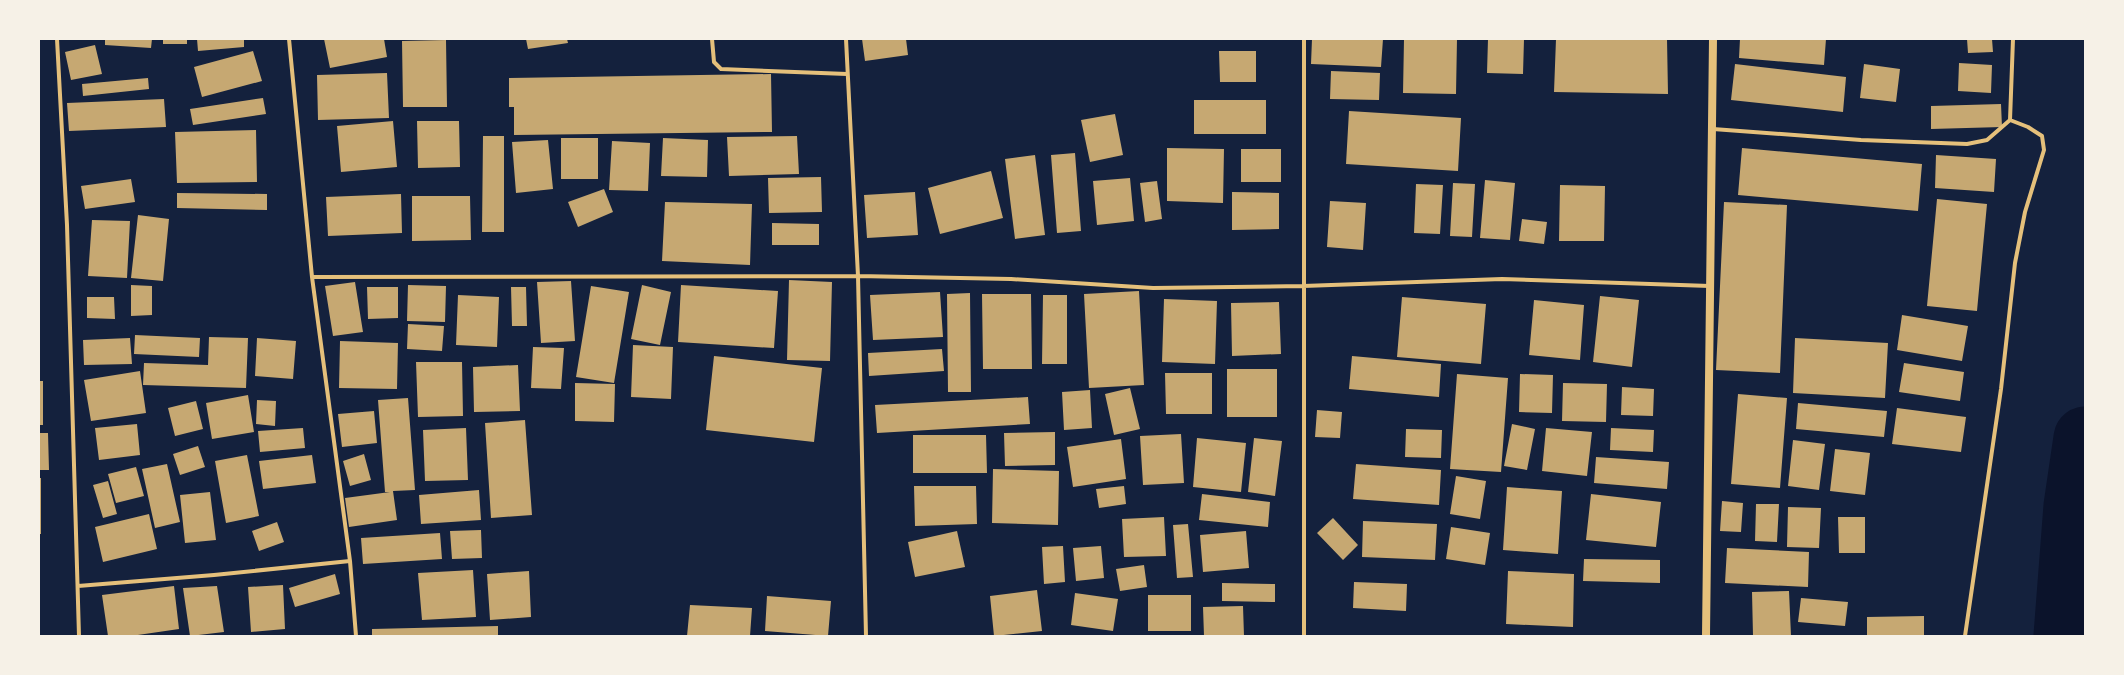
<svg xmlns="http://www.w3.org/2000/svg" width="2124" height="675" viewBox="0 0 2124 675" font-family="'Roboto Serif',serif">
	<rect width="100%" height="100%" fill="#14213d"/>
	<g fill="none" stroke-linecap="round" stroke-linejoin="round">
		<path stroke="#0b132b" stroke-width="63" d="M2065,636L2075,506L2085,438"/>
	</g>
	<path fill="#c6a872" d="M105,39H152L151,48L105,45Z
		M163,39H187V44H163Z
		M197,39H244V47L198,51Z
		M324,39H384L387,57L330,68Z
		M526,39H567L568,43L528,49Z
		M862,39H906L908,55L865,61Z
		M1312,39H1383L1381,67L1311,64Z
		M1404,39H1457L1456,94L1403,93Z
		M1488,39H1524L1523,74L1487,73Z
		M1556,39H1667L1668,94L1554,92Z
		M1740,39H1826L1824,65L1739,58Z
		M1967,39H1992L1993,52L1968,53Z
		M446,40L447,107H403L402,41Z
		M95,45L102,74L71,80L65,52Z
		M253,51L262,81L202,97L194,67Z
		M1219,51H1256V82H1220Z
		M1959,63L1992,65L1991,93L1958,91Z
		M1735,64L1846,77L1843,112L1731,100Z
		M1864,64L1900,69L1896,102L1860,98Z
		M1331,71L1380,73L1379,100L1330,99Z
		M387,73L389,118L318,120L317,75Z
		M771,74L772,132L514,135V107H509V78Z
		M148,78L149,89L83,96L82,84Z
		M263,98L266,114L193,125L190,109Z
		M164,99L166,127L69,131L67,103Z
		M1194,100H1266V134H1194Z
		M2001,104L2002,127L1931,129V106Z
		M1349,111L1461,118L1458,171L1346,164Z
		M1115,114L1123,155L1090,162L1081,120Z
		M393,121L397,167L341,172L337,126Z
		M417,121H459L460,167L418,168Z
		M256,130L257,182L177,183L175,132Z
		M483,136H504V232H482Z
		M797,136L799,174L729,176L727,137Z
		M561,138H598V179H561Z
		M663,138L708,140L707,177L661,176Z
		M548,140L553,189L516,193L512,142Z
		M612,141L650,143L648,191L609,190Z
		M1167,148L1224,149L1223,203L1167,201Z
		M1742,148L1922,164L1918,211L1738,195Z
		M1241,149H1281V182H1241Z
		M1075,153L1081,231L1057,233L1051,155Z
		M1035,155L1045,235L1015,239L1005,159Z
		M1936,155L1996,159L1994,192L1935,188Z
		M991,171L1003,218L940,234L928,188Z
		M821,177L822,212L769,213L768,178Z
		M1130,178L1134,221L1097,225L1093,181Z
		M131,179L135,202L85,209L81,186Z
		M1485,180L1515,183L1510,240L1480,238Z
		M1157,181L1162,219L1145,222L1140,183Z
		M1453,183L1475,184L1472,237L1450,236Z
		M1416,184L1443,185L1440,234L1414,233Z
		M1560,185L1605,186L1604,241H1559Z
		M604,189L613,212L578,227L568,202Z
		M915,192L918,235L867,238L864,195Z
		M1232,192L1279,193V229L1232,230Z
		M177,193L267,194V210L177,208Z
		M401,194L402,233L328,236L326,197Z
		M412,196H470L471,240L412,241Z
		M1937,199L1987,204L1977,311L1927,306Z
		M1330,201L1366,203L1363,250L1327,247Z
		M665,202L752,204L750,265L662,261Z
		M1724,202L1787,205L1780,373L1716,370Z
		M138,215L169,219L163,281L131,278Z
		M1522,219L1547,222L1544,244L1519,241Z
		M92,220L130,221L127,278L88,276Z
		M772,223L819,224V245H772Z
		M789,280L832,282L830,361L787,360Z
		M571,281L575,341L541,343L537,282Z
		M355,282L363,332L333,336L325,286Z
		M131,285L152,286V315L131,316Z
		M408,285L446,286L445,322L407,321Z
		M642,285L671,292L660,345L631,339Z
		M681,285L778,291L774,348L678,342Z
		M591,286L629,292L614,383L576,377Z
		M367,287H398V318L368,319Z
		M511,287H526L527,326H512Z
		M1139,291L1144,385L1089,388L1084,294Z
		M940,292L943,337L873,340L870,295Z
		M970,293L971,392H948L947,294Z
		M982,294H1031L1032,369H983Z
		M458,295L499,297L497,347L456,345Z
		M1043,295H1067V364H1042Z
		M1600,296L1639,300L1632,367L1593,362Z
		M87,297H114L115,319L87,318Z
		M1402,297L1486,304L1481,364L1397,357Z
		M1164,299L1217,301L1215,364L1162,362Z
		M1534,300L1584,305L1580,360L1529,355Z
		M1279,302L1281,354L1232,356L1231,303Z
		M1902,315L1968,326L1962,361L1897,350Z
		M408,324L444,326L442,351L407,349Z
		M135,335L200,338L199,357L134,354Z
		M209,337L248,338L246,388L143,385L144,363L208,365Z
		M130,338L132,364L84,365L83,340Z
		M257,338L296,341L293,379L255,376Z
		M1795,338L1888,343L1885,398L1793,393Z
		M340,341L398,343L397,389L339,388Z
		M633,345L673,347L671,399L631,397Z
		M533,347L564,348L561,389L531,388Z
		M942,349L944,371L869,376L868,353Z
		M714,356L822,368L814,442L706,430Z
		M1352,356L1441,364L1439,397L1349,389Z
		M416,362H462L463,416L418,417Z
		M1904,363L1964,372L1960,401L1899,392Z
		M518,365L520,411L474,412L473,367Z
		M1227,369H1277V417H1227Z
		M140,371L146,413L91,421L84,380Z
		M1165,373H1212V414H1166Z
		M1457,374L1508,378L1501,472L1450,469Z
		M1520,374L1553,375L1552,413L1519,412Z
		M39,381H43V425H39Z
		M575,383L615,384L614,422L575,421Z
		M1563,383L1607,384L1606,422L1562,421Z
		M1622,387L1654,389L1653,416L1621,415Z
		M1130,388L1140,429L1114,435L1105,394Z
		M1090,390L1092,428L1064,430L1062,392Z
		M1738,394L1787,398L1780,488L1731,484Z
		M248,395L254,432L212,439L206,403Z
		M1028,397L1030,424L877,433L875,405Z
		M408,398L415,490L393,491L397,520L349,527L345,498L390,492H385L378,400Z
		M257,400L276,401L275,426L256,424Z
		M196,401L203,429L175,436L168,408Z
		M1798,403L1887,411L1884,437L1796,429Z
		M1897,408L1966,417L1961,452L1892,444Z
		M1317,410L1342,412L1340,438L1315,437Z
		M374,411L377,443L342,447L338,414Z
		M525,420L532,515L491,518L485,423Z
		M137,424L140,455L99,460L95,428Z
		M1512,424L1535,429L1527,470L1504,466Z
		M303,428L305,448L260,452L258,431Z
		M466,428L468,480L425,481L423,430Z
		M1546,428L1592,432L1587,476L1542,471Z
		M1611,428L1654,430L1653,452L1610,450Z
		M1406,429L1442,430L1441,458L1405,457Z
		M1055,432V465L1005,466L1004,433Z
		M39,433H48L49,470H39Z
		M1181,434L1184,483L1143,485L1140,436Z
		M913,435H986L987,473H913Z
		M1197,438L1246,443L1241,492L1193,487Z
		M1254,438L1282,441L1275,496L1248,492Z
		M1121,439L1126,479L1073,487L1067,447Z
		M1793,440L1825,444L1819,490L1788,486Z
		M198,446L205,467L180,475L173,454Z
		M1835,449L1870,453L1865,495L1830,491Z
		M364,454L371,480L350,486L343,461Z
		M247,455L259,516L226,523L215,461Z
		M312,455L316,483L263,489L259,461Z
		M1596,457L1669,462L1667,489L1594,483Z
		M167,464L180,522L155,528L142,469Z
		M1356,464L1441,470L1439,505L1353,499Z
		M136,467L144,496L116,503L108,474Z
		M993,469L1059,471L1058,525L992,523Z
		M1456,476L1486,481L1480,519L1450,514Z
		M39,478H41V534H39Z
		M108,481L117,514L103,518L93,485Z
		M914,486H976L977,524L915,526Z
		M1124,486L1126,504L1099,508L1096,489Z
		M1507,487L1562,491L1558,554L1503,550Z
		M479,490L481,520L421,524L419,495Z
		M210,492L216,540L185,543L180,495Z
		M1202,494L1270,502L1268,527L1199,520Z
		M1591,494L1661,502L1656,547L1586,540Z
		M1722,501L1743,503L1741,532L1720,531Z
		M1756,504H1779L1777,542L1755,541Z
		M1788,507L1821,508L1819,548L1787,547Z
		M149,514L157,549L103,562L95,527Z
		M1164,517L1166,556L1124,557L1122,519Z
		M1838,517H1865V553H1839Z
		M1333,518L1358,545L1343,560L1317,533Z
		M1363,521L1437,524L1435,560L1362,557Z
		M277,522L284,542L259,551L252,531Z
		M1188,524L1193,577L1177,578L1173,525Z
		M1451,527L1490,533L1485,565L1446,559Z
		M481,530L482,558L452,559L450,531Z
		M957,531L965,567L915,577L908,542Z
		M1246,531L1249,568L1203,572L1200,535Z
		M440,533L442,559L363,564L361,538Z
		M1063,546L1065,582L1044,584L1042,547Z
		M1101,546L1104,578L1076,581L1073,548Z
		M1727,548L1809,552L1808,587L1725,583Z
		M1584,559L1660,560V583L1583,581Z
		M1144,565L1147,587L1120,591L1116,569Z
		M473,570L476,617L422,620L418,573Z
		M529,571L531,617L490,620L487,574Z
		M1508,571L1574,574L1573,627L1506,624Z
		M335,574L340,594L295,607L289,588Z
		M1354,582L1407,584L1406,611L1353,608Z
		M1222,583L1275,584V602L1222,601Z
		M283,585L285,629L251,632L248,587Z
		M174,586L179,629L131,636H108L102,595Z
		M217,586L224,632L190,636L183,588Z
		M1037,590L1042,631L994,636L990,596Z
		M1789,591L1791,636H1753L1752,592Z
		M1075,593L1118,599L1113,631L1071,625Z
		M1148,595H1191V631H1148Z
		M767,596L831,601L828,636L765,631Z
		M1801,598L1848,602L1845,626L1798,622Z
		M690,605L752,608L750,636H687Z
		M1243,606L1244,636H1204L1203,607Z
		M1924,616V636H1867V617Z
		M498,626V636H372V629Z"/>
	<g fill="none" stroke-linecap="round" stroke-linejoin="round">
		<path stroke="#e5c07b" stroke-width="4" d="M57,39L67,225L79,636
			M289,39L312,277L350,561L356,636
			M712,39L714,62L721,69L847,74
			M846,39L858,276L866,636
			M1304,39V636
			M1713,129L1861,140L1967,144L1987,140L2010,120L2013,39
			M312,277L858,276L1011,279L1153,288L1303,286L1502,279L1710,286
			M78,586L214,575L350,561
			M1965,636L2001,389L2015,263L2025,212L2044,150L2042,136L2028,127L2010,120"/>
		<path stroke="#e5c07b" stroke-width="8" d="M1706,636L1713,39"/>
	</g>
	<rect width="2124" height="675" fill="none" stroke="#f6f1e7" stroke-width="80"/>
</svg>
